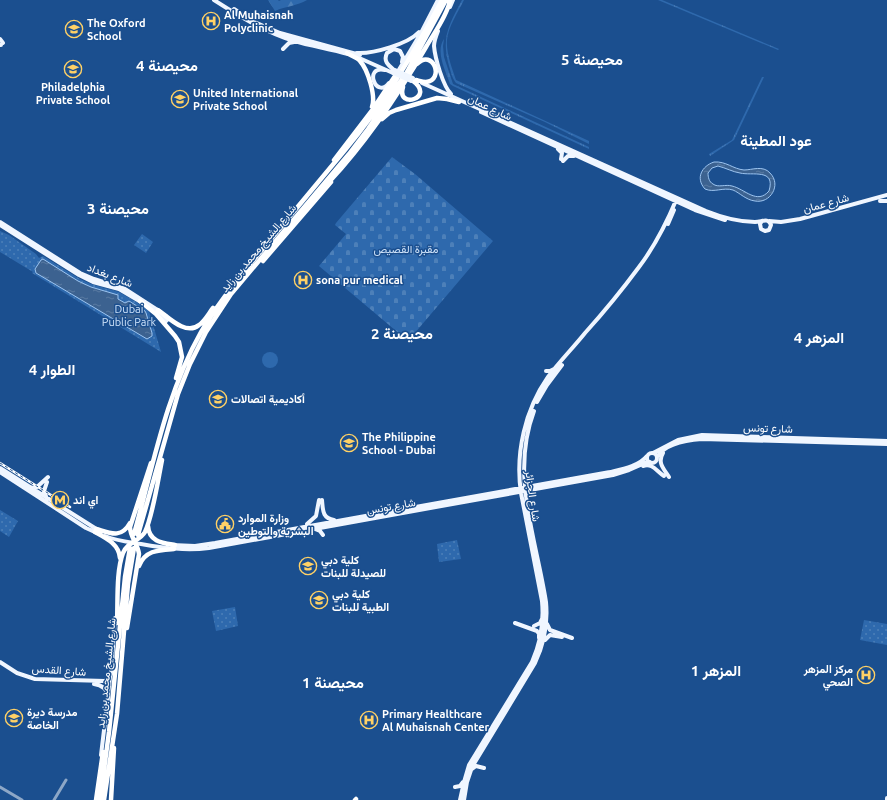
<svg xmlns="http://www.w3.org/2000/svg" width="887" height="800" viewBox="0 0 887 800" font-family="Ubuntu,Vazirmatn,sans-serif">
	<defs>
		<pattern id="grass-tufts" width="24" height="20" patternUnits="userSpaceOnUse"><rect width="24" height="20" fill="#2e69ad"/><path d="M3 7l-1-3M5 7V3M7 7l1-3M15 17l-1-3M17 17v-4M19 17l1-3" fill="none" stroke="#4d80b9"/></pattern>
		<pattern id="forest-firs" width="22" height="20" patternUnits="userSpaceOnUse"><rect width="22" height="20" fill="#2e69ad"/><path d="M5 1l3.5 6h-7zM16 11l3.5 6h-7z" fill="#4d80b9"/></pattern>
		<pattern id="cemetery-stones" width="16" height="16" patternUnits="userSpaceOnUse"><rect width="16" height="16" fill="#2e69ad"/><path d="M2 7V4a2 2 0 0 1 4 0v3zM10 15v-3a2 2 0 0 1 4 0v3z" fill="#4d80b9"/></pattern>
		<pattern id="park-dots" width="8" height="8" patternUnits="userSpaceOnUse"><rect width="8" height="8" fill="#2e69ad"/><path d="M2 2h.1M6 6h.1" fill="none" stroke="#4d80b9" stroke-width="1.8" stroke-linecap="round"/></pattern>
		<pattern id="water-ripples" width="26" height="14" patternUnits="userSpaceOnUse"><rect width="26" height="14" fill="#3c6290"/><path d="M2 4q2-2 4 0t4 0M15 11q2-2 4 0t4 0" fill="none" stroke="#597aa1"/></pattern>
	</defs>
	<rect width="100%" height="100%" fill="#1b4f8f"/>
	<path fill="url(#grass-tufts)" d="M462,0H464C458,12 448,27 447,40C446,53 452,68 456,80L589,141V144L545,122L456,83C452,78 451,72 449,66C441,37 449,25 462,0Z
		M658,0H662L779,49L778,50Z
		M444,39L443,46L444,57L453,84L589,147V149L453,86L450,84C446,71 435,52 444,39Z
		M762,77H764L734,140L710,156L709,154L732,140Z"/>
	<path fill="url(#forest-firs)" d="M268,0H278L279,1L281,0H307C297,6 286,6 275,11Z"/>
	<path fill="url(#cemetery-stones)" d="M392,157L415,174L493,241L408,341L319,266L346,234L335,225L336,223Z"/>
	<path fill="url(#park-dots)" d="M0,231L9,235L36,254L39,258L43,256L80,279L91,284L119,292L138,303L149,311L161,352L32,273L33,272L0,252Z
		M142,234L153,242L146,253L134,245Z
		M0,510L18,521L9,537L0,531Z
		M457,540L461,559L439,562L437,544Z
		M235,607L238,626L216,631L212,611Z
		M864,620L887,624V645L860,640Z"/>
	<path fill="#2e69ad" d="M262 360a8 8 0 1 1 16 0a8 8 0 1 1-16 0Z"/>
	<path fill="url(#water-ripples)" stroke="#9cc4f0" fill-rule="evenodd" d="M714,162C726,161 733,169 744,170C752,170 763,165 770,173C782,185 770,204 755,201C746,200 740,193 733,190C723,187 714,193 705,189C695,178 702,166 714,162ZM718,166C726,168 733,172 740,173C752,176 776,168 769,191C757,205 745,189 732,186C726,184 718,188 713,184C709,182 708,177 708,173L712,168Z
		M43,259L78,281L91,287L118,295V299L125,303L129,301L145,311L146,313L152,333V336L147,339L36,273L35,269L41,260Z"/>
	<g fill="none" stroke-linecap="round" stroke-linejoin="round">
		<path stroke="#8da7c7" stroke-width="3" d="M0,787L22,800
			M54,800L66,780"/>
		<path stroke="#f0f6ff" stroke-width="4" d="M214,0C239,16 265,32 294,41C312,46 330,49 348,54
			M450,7L453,0
			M234,9L252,21L280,33L360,55
			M438,31C436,36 434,41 434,46C435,58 443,86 451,94
			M0,39L3,43
			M0,45H1
			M283,49L289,43L294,42
			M357,53C373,54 408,44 419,32
			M357,57L393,73
			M385,70C363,65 376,100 389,83
			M394,70C388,65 383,61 387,53L394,49L400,51L403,57L402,62
			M397,73L421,33L438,0
			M422,83L706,211C721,217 738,222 755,222C762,222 768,217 771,225L769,230L765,231L761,229L760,224L762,221
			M481,112L695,210L725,220
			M558,149L562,153L561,159
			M563,161L568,156H574
			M880,201H887
			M769,221L781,222L800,219L887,195
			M0,222L80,273L94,279L125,289L159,311
			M668,224L674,210
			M0,225L79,275L93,282L119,289L141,302
			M157,312L166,321L168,319L166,316
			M546,371H550L554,369
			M537,402L547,385L562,365
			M647 458a5 5 0 1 1 10 0a5 5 0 1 1-10 0Z
			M653,453L678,440L702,435L887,441
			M663,453C657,463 664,469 669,477
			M657,457C665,444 687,440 702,439L887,444
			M643,466C653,463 656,471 664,476
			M0,468L98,530
			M0,472L86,528L97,533
			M47,482L44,491L47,499
			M31,488L37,487L48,477
			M322,500C323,510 322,518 334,520
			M307,524L316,516L319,500
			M315,529L320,531L323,535
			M105,536C117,541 129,542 141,544C164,548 186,551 209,548L613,475L629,470L645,463L650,462
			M172,545L195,546L215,543L610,472C623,469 639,466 647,456
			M515,623L537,631L539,634V638
			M547,624L550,630L572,638
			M534,626L540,623L542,619
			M545,640L550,635L562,637
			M0,662L17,673L35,679L105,681L109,678L111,674L115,618
			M94,684C102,685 107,689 108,697L101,755
			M108,694L110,677
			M472,769L476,766L484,768
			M455,787L460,786L463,782
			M460,800L464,782L469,765L532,662C541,642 544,623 542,601L521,493C515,453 525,410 548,377C559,362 573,348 585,333C604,312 622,290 639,267C655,246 667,222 677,198
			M464,800L467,782L472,767L535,663C544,644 548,623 546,602C536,537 510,475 534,411
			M887,800V798"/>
		<path stroke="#fff" stroke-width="4.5" d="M347,53C351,56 357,57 360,61C368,70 376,96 372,107
			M416,80C420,81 423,82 426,82C445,80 433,48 417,64
			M403,87C396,110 436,98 413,81
			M382,119L389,113L396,110L437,98L447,99L459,102
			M334,160L373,109L395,76
			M329,182C367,141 398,95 426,47C434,33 446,18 450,1
			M263,261L331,182
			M140,301L156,314L175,336L179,342L182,357L176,378
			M158,310C168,317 186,336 199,325C205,321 209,313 213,308
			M148,526C149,542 163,543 175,545
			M96,529C110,533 121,539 130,523
			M95,532C106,538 119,544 120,558
			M134,534C153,466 166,394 201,332C218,303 239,277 261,251C289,217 317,184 345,150C384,104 414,53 442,0
			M138,535L178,394L190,364L206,332L231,294L349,154L368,129L407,72L446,0
			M139,566C145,550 159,550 174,549
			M117,623C118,602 116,571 123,553C127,542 140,541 145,532C153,515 158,480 162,460
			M127,628L139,554C138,544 130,537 130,527L151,463
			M96,800L103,752
			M100,800L109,732L125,577L130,548
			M104,800L117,714L128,584L134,548
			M111,800L114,748
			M355,800L356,799"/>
		<defs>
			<path id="rail" d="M0,463L70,507"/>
		</defs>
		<use href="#rail" stroke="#fff" stroke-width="2.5"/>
		<use href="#rail" stroke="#1b4f8f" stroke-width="1" stroke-dasharray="3" stroke-linecap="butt"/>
		<path stroke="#f0f6ff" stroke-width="4" d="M395,70L413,78
			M393,73L411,81"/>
	</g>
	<defs>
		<symbol id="hospital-ring" viewBox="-11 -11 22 22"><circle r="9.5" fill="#1b4f8f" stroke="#ffd166" stroke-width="1.5"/><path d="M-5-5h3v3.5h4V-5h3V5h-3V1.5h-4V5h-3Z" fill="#ffd166"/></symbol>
		<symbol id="school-ring" viewBox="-11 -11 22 22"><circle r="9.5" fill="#1b4f8f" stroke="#ffd166" stroke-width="1.5"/><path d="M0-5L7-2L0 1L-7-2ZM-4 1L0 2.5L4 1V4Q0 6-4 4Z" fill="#ffd166"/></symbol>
		<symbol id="university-ring" viewBox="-11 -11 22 22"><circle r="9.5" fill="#1b4f8f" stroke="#ffd166" stroke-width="1.5"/><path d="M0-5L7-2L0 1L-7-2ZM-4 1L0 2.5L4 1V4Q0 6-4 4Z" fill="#ffd166"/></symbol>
		<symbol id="metro-ring" viewBox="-11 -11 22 22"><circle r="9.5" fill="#1b4f8f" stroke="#ffd166" stroke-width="1.5"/><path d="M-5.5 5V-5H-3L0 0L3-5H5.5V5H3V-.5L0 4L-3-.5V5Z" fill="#ffd166"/></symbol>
		<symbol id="civic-ring" viewBox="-11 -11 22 22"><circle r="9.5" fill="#1b4f8f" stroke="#ffd166" stroke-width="1.5"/><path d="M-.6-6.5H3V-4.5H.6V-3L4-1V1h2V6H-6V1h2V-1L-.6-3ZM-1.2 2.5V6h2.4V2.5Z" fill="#ffd166"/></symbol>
	</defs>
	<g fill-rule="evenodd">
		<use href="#hospital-ring" x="201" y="11" width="20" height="20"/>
		<use href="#school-ring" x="64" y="19" width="20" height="20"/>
		<use href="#school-ring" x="63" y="59" width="20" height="20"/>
		<use href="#school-ring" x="170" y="89" width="20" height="20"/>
		<use href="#hospital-ring" x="293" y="270" width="20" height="20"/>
		<use href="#university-ring" x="208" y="389" width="20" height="20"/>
		<use href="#school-ring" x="339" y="433" width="20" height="20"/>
		<use href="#metro-ring" x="50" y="490" width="20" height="20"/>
		<use href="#civic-ring" x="215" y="514" width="20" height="20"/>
		<use href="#university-ring" x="298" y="556" width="20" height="20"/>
		<use href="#university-ring" x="309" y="590" width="20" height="20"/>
		<use href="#hospital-ring" x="856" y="665" width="20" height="20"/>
		<use href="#school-ring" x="4" y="708" width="20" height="20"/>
		<use href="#hospital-ring" x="359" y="710" width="20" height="20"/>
	</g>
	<g text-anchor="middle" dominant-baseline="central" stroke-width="3" stroke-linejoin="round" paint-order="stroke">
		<g font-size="11" font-weight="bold" fill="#fff" stroke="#1b4f8f" text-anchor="start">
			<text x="224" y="15">Al Muhaisnah<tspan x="224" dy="13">Polyclinic</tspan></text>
			<text x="87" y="23">The Oxford<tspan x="87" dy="13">School</tspan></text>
			<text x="73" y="87" text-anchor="middle">Philadelphia<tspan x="73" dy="13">Private School</tspan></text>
			<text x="193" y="93">United International<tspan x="193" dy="13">Private School</tspan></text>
			<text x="316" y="280">sona pur medical</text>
			<text x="231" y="399">أكاديمية اتصالات</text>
			<text x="362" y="437">The Philippine<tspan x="362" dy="13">School - Dubai</tspan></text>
			<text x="73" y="500">اي اند</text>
			<text x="238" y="518">وزارة الموارد<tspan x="238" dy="13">البشرية والتوطين</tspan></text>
			<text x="321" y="560">كلية دبي<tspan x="321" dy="13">للصيدلة للبنات</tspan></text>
			<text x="332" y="594">كلية دبي<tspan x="332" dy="13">الطبية للبنات</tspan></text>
			<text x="853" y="669" text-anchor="end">مركز المزهر<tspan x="853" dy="13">الصحي</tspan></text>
			<text x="27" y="712">مدرسة ديرة<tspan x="27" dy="13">الخاصة</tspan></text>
			<text x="382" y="714">Primary Healthcare<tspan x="382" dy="13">Al Muhaisnah Center</tspan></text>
		</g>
		<g font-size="11" fill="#fff" stroke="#1b4f8f">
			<text transform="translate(490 107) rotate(25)">شارع عمان</text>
			<text transform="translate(826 203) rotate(-15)">شارع عمان</text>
			<text transform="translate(258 248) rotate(-50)">شارع الشيخ محمد بن زايد</text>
			<text transform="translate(110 275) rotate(21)">شارع بغداد</text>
			<text transform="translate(768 428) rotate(2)">شارع تونس</text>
			<text transform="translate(533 496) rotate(82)">شارع الجزائر</text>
			<text transform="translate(391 506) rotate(-10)">شارع تونس</text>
			<text transform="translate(59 670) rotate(4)">شارع القدس</text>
			<text transform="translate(106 673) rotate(-84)">شارع الشيخ محمد بن زايد</text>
		</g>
		<g font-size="11" fill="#cfe3fa" stroke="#1b4f8f">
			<text x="406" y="249">مقبرة القصيص</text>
			<text x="129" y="309">Dubai<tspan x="129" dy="13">Public Park</tspan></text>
		</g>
		<g font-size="15" font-weight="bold" fill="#fff" stroke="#1b4f8f">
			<text x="592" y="59">محيصنة 5</text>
			<text x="167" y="65">محيصنة 4</text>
			<text x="776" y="140">عود المطينة</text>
			<text x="118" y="208">محيصنة 3</text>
			<text x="402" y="333">محيصنة 2</text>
			<text x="819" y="337">المزهر 4</text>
			<text x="52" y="369">الطوار 4</text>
			<text x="716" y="670">المزهر 1</text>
			<text x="333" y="682">محيصنة 1</text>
		</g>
	</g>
</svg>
